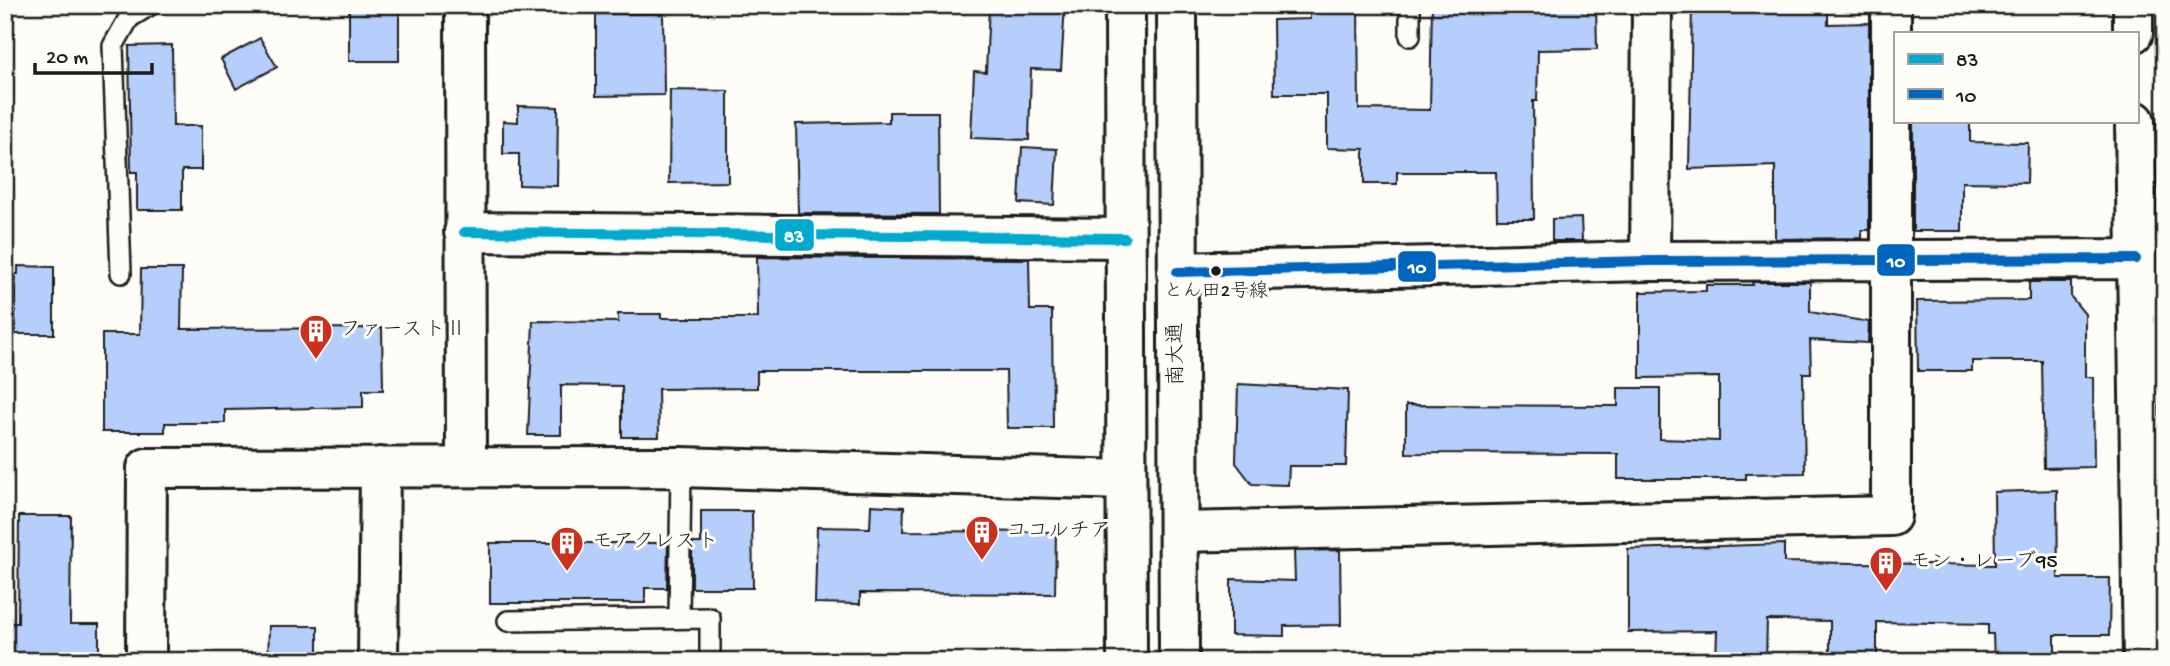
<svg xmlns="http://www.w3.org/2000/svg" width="2170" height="666" viewBox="0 0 2170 666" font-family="'Gochi Hand','Klee One',sans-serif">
	<rect width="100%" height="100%" fill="#fdfcf7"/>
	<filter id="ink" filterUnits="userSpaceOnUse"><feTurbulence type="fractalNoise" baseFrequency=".0143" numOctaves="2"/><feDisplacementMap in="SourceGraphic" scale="14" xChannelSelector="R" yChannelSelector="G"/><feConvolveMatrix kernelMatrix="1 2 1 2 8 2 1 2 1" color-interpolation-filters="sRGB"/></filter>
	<g filter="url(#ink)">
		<path fill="#b5cefc" stroke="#1c1c1c" stroke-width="2" d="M349,5H399V61H349Z
			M989,5H1065L1061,70L1031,69L1029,140L971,138L974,71L986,72Z
			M1310,5H1358L1359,109L1430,110L1432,5H1596L1597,49L1538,50L1537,101H1533L1534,219H1497L1496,172H1397V184H1364V149L1327,148V94H1274L1273,20L1310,19Z
			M1692,5H1828V24L1869,23V230H1862V238L1775,239V166L1689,169Z
			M663,13L664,95L596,96V14Z
			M260,38L277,67L236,89L221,59Z
			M172,45L173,126H201V170H182V210H137V172H131L129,46Z
			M670,90L728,91V182L669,183Z
			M518,106L558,107L557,186L519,185V154H503V121L518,122Z
			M889,112H938L939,214L798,213L796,124L889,122Z
			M1913,121H1970V142L2028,143L2027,183L1962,182V231H1913Z
			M1022,147L1057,149L1054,205L1019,203Z
			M1581,218L1582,241H1552V219Z
			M757,257L1029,259L1030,310H1052L1053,428H1007L1006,371H757V388L658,389L659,437H622V386L561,385V435H528L533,321L618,322V314H661V318H758Z
			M18,266L54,267V334H15V274H18Z
			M141,269H182L181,329L382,328L383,390H363V407L225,410V423H165V432H102V334H140Z
			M1752,282H1810V312L1869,322L1868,343L1810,340L1811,373H1803L1805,473L1746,474V479H1618V454L1406,453V405L1618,406V388H1660V439L1719,441V377L1640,378V292L1706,291V285H1753Z
			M2029,282H2071V297L2085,314V377H2093L2094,467L2044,468L2042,361H1972V371H1918L1917,301L2029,300Z
			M1238,384L1348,390L1346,466H1289L1288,485L1252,484L1236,463Z
			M2057,490L2058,578H2110L2109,635H2055V661H1994L1993,634H1988V624L1877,622V661H1830V621L1767,620L1766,661H1716L1717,631L1628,632V549L1784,544V562L1995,565L1994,492Z
			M871,505L904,507L903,531L1056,532L1055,594L860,593V604L815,603L817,527L870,528Z
			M701,511H752L753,588H692V543H701Z
			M19,516H71L70,624H99V661H5V623H18Z
			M490,543H668L667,588H645V603H490Z
			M1340,550L1341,625L1284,626V636L1231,635V579L1295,581L1294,551Z
			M269,626H318V661H268Z"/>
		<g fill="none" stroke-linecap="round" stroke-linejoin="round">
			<defs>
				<path id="lane" d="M1410,36V5
					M121,273L113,46L129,18L150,5
					M679,618L681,467
					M508,621L710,618V661"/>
				<path id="street" d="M465,5L466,467
					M2133,5V33
					M2135,121L2143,661
					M464,232L1125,238
					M1650,261L1652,5
					M1177,272L1650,261L2136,259
					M1180,532L1891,516V5
					M146,661L147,468L681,467L1126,480
					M378,661L380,467"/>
				<path id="secondary" d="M1125,5L1127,661
					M1177,5L1179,661"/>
			</defs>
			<use href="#lane" stroke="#1c1c1c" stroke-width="24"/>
			<use href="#street" stroke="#1c1c1c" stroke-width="44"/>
			<use href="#secondary" stroke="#1c1c1c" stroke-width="44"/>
			<use href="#lane" stroke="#fdfcf7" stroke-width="19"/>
			<use href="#street" stroke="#fdfcf7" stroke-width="38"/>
			<use href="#secondary" stroke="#fdfcf7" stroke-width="38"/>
			<defs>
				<path id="bus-1" d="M464,232L1125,238"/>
				<path id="bus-2" d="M1177,272L1650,261L2136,259"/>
			</defs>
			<use href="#bus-1" stroke="#fdfcf7" stroke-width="16"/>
			<use href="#bus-2" stroke="#fdfcf7" stroke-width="16"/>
			<use href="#bus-1" stroke="#00a9ce" stroke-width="10"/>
			<use href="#bus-2" stroke="#0065bd" stroke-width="10"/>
		</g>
	</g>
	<defs>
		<symbol id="building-pin" viewBox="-11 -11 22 30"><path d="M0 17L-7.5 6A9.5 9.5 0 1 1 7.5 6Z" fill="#c8321e" stroke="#fdfcf7"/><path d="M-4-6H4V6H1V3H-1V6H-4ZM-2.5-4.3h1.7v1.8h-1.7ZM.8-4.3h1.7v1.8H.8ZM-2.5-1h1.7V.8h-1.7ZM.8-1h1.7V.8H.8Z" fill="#fff"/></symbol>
	</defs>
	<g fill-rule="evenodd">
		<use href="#building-pin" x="297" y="312" width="38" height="52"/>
		<use href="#building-pin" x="963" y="513" width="38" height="52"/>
		<use href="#building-pin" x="548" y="524" width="38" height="52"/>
		<use href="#building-pin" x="1867" y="544" width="38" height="52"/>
	</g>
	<circle fill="#1c1c1c" stroke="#fdfcf7" stroke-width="2.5" cx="1216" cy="271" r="6"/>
	<g text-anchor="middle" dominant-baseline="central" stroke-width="6" stroke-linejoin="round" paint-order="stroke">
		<g font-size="19" fill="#1c1c1c" stroke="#fdfcf7">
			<text x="1216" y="292">とん田2号線</text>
		</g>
		<g font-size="21" fill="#1c1c1c" stroke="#fdfcf7" text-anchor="start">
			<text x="340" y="331">ファーストⅡ</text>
			<text x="1006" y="532">ココルチア</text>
			<text x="592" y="543">モアクレスト</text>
			<text x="1910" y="563">モン・レーブ95</text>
		</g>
		<g font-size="21" fill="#1c1c1c" stroke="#fdfcf7">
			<text transform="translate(1178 354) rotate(-91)">南大通</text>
		</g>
	</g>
	<g stroke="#fdfcf7" stroke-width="2.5">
		<rect x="774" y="218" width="41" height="34" rx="7" fill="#00a9ce"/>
		<rect x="1876" y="243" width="40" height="34" rx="7" fill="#0065bd"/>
		<rect x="1397" y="250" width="40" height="33" rx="7" fill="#0065bd"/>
	</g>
	<g font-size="19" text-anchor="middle" font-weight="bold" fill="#fff">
		<text x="794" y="242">83</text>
		<text x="1896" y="267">10</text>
		<text x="1417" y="273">10</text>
	</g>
	<rect width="2170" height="666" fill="none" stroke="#fdfcf7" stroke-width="28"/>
	<rect x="14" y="14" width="2142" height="638" fill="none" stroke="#1c1c1c" stroke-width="2.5" filter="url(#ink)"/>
	<rect x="1894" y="32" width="245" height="91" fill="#fdfcf7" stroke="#a3a29f" stroke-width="2"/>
	<rect x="1908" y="54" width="35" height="10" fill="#00a9ce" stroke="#a3a29f" stroke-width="2"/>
	<text x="1956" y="66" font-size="21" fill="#1c1c1c">83</text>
	<rect x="1908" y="89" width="35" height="10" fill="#0065bd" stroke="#a3a29f" stroke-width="2"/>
	<text x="1956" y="102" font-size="21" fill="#1c1c1c">10</text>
	<path d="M35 63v10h117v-10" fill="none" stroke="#1c1c1c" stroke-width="3.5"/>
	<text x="46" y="63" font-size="21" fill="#1c1c1c" stroke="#fdfcf7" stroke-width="5" paint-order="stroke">20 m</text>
</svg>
